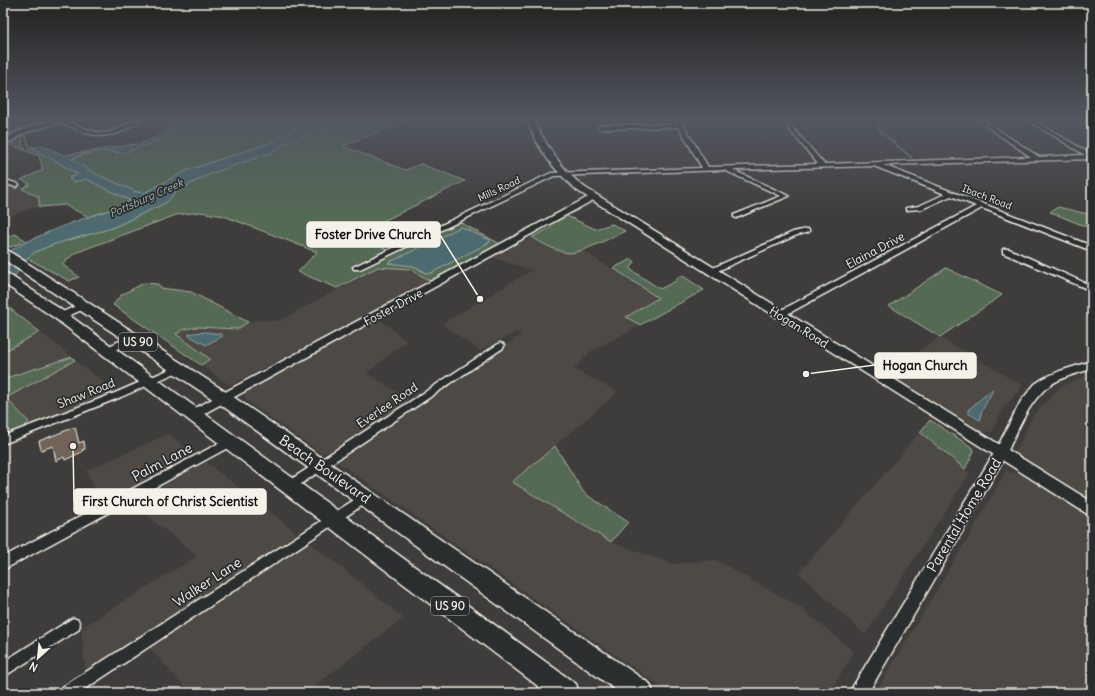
<svg xmlns="http://www.w3.org/2000/svg" width="1095" height="696" viewBox="0 0 1095 696" font-family="Delius,sans-serif">
	<rect width="100%" height="100%" fill="#3f3d3b"/>
	<filter id="ink" filterUnits="userSpaceOnUse"><feTurbulence type="fractalNoise" baseFrequency=".025" numOctaves="2"/><feDisplacementMap in="SourceGraphic" scale="8" xChannelSelector="R" yChannelSelector="G"/><feConvolveMatrix kernelMatrix="1 2 1 2 8 2 1 2 1" color-interpolation-filters="sRGB"/></filter>
	<g filter="url(#ink)">
		<path fill="#4e4844" fill-rule="evenodd" d="M3,185L22,189L39,197V207L32,208L3,219Z
			M532,237L546,246L569,253L582,250L658,298L626,317L640,325L590,352L574,369L618,392L512,482L611,542L673,564L716,560L800,607L854,652L829,693H670L340,464V459L343,455L521,335L516,332L480,351L442,324L532,270L490,257Z
			M378,267L410,269L432,282L233,384L229,385L201,365L210,360L175,334L185,329L197,327L238,329L248,322L259,320L279,321Z
			M378,318L407,341L367,373L411,401L334,451L321,453L247,401L244,395L251,387Z
			M40,332L72,357L12,376L3,381V352Z
			M940,337L1023,386L1004,407L992,432H979L884,374ZM993,390L981,413L975,419L970,416L968,413Z
			M75,360L116,392L22,429L28,422L6,398Z
			M1092,373V503L1028,464L1018,456L1016,451L1032,417L1060,387Z
			M920,432L970,473L865,635L799,573Z
			M168,434L195,454L103,504L86,471Z
			M206,462L360,582L403,618L306,693H190L148,646L87,686L81,628L197,556L132,503Z
			M1007,471L1024,475L1092,518V693H875L975,526L1005,472Z"/>
		<path fill="#556a55" stroke="#a4ae9e" fill-rule="evenodd" d="M3,120H31L40,125L10,134L3,138Z
			M187,120H322L298,128L267,144L188,170L144,193L136,192L90,171L72,159C86,153 102,149 117,153L174,131L171,130L179,122Z
			M346,120H409L343,146L405,170L421,164L465,181L359,233L387,250L353,266L358,270L458,221L502,245L432,282L410,269L378,267L337,288L298,272L317,252L224,216L200,212L176,215L75,253L62,264L79,277L69,281L27,258L37,251L54,244L112,228L167,202L176,191L210,174L272,152L282,145ZM461,227L490,240V242L431,273H425L414,266L388,263Z
			M22,135L23,148L34,149L79,175L70,177L69,179L74,182L86,179L131,201L121,206L89,217L65,205L39,207V197L22,189L30,184L21,180L43,170L39,156L11,145L18,136Z
			M1058,207L1092,215V229L1050,212Z
			M565,215L595,229L612,224L625,231C612,237 582,253 570,253C559,253 541,243 532,237L552,227L549,224Z
			M3,231L11,236L15,234L27,241L10,247L3,243Z
			M632,259L635,262L630,269L660,289L676,281L679,276H683L704,290L640,325L626,317L658,298L613,268Z
			M946,268L1002,295L940,337L889,306Z
			M144,283L158,284L161,288L191,292L248,322L238,329L197,327L185,329L176,334L210,359L201,365L113,305L121,295Z
			M3,303L40,332L3,352Z
			M72,357L75,360L6,398L29,422L22,429L3,437V381L12,376Z
			M930,420L973,448L974,451L965,469L920,432Z
			M555,446L584,493L628,522L611,542L512,482Z"/>
		<path fill="#4d6b6f" stroke="#90a19f" d="M180,120H187L179,122L171,129L175,131L162,139L124,153L111,151L85,153L72,159L90,171L136,192L144,193L188,170L267,144L298,128L322,120H346L282,145L273,152L210,174L176,191L167,202L112,228L55,244L37,251L27,258L7,288L3,291V255C29,239 59,227 88,217C102,212 117,209 131,201L86,179L74,182L69,179L78,174L34,149L35,147L42,145L64,155L142,143L162,134C164,125 172,122 180,120Z
			M461,227L490,240V242L429,274L414,266L388,263Z
			M207,332L221,334L223,336L206,345L188,335L193,333Z
			M991,390H993L981,413V419L979,420L968,413V410Z"/>
		<g fill="none" stroke-linecap="round" stroke-linejoin="round">
			<path stroke="#90a19f" stroke-width="1.5" d="M18,120L15,125L24,130
				M878,120L879,130L912,158
				M1079,120L1092,127
				M24,132L29,146L35,147"/>
		</g>
		<path fill="#716358" stroke="#f4f1e8" d="M75,427L79,443L84,441L85,449L82,450V452L65,460L64,457L56,461L53,446L41,450L39,441Z"/>
		<g fill="none" stroke-linecap="round" stroke-linejoin="round">
			<defs>
				<path id="minor" d="M55,120C73,120 86,133 104,133C118,133 128,119 142,120L119,133L102,136L86,133L60,122L24,133L3,146V141C18,129 37,125 55,120Z
					M676,120L681,121L708,167L818,164L789,129V127L791,126L824,164L1031,157L978,120H983L1039,157L1085,155L1028,120H1034L1092,155V159L883,165L1092,246V251L982,208L782,317H776L775,315L776,313L976,206L951,196L922,209L906,210V208L919,206L945,194L874,166L733,170L789,196L736,218L734,217V215L781,196L724,170L554,176L360,269H354L353,267L551,173L702,168L679,127L600,129L597,127L600,125L677,124Z
					M3,179L18,184L19,185L16,187L3,183Z
					M807,229L809,230V232L797,235L713,273H707L706,271L793,232Z
					M1003,249H1009L1092,286V291L1003,253Z
					M83,303L87,306L86,308L64,318H58L57,316L58,314Z
					M132,335L136,338L135,340L109,353H103L101,351L103,349Z
					M500,343L503,344L504,346L503,348L292,490L288,492L284,490L282,487L284,484Z
					M177,366L180,367L182,369L180,371L121,397L3,444V436L115,393Z
					M229,438L233,439L234,442L233,445L3,570V557Z
					M365,493L369,495L371,498L369,501L79,693H59L61,688Z
					M73,618L78,620L80,625L78,630L3,677V662Z"/>
				<path id="tertiary" d="M590,196L597,198L196,418H188L186,415L188,412Z
					M1092,361V369C1075,374 1056,378 1043,391C1022,412 1014,442 999,467C956,543 912,618 868,693H849L996,450L1021,401L1035,384L1044,378L1060,371Z"/>
				<path id="secondary" d="M527,120H533C547,146 560,168 584,187L1092,502V517L578,191C555,172 537,148 527,120Z"/>
				<path id="trunk" d="M3,249L7,250L229,394L650,684L653,693H620L217,402L3,259Z
					M3,273L8,274L66,313L576,684L579,693H547L56,319L3,283Z"/>
			</defs>
			<use href="#minor" stroke="#f4f1e8" stroke-width="3"/>
			<use href="#tertiary" stroke="#f4f1e8" stroke-width="3"/>
			<use href="#secondary" stroke="#f4f1e8" stroke-width="3"/>
			<use href="#trunk" stroke="#f4f1e8" stroke-width="3"/>
			<use href="#minor" fill="#2a2d2e" fill-rule="evenodd"/>
			<use href="#tertiary" fill="#2a2d2e" fill-rule="evenodd"/>
			<use href="#secondary" fill="#2a2d2e" fill-rule="evenodd"/>
			<use href="#trunk" fill="#2a2d2e" fill-rule="evenodd"/>
		</g>
	</g>
	<linearGradient id="sky" x2="0" y2="1"><stop stop-color="#232220"/><stop offset="0.55" stop-color="#525760"/><stop offset="1" stop-color="#525760" stop-opacity="0"/></linearGradient>
	<rect width="1095" height="217" fill="url(#sky)"/>
	<g text-anchor="middle" dominant-baseline="central" stroke-width="3.5" stroke-linejoin="round" paint-order="stroke">
		<g font-size="10" fill="#f4f1e8" stroke="#2a2d2e">
			<text transform="translate(499 189) rotate(-25)">Mills Road</text>
			<text transform="translate(987 197) rotate(21)">Ibach Road</text>
		</g>
		<g font-size="11" font-style="italic" fill="#a9b5b2" stroke="#2a2d2e">
			<text transform="translate(146 198) rotate(-24)">Pottsburg Creek</text>
		</g>
		<g fill="#2a2d2e" stroke="#b7b6b0" stroke-width="1">
			<rect x="119" y="333" width="38" height="18" rx="3"/>
			<rect x="431" y="597" width="38" height="18" rx="3"/>
		</g>
		<g font-size="11" font-weight="bold" fill="#f4f1e8">
			<text x="138" y="342">US 90</text>
			<text x="450" y="606">US 90</text>
		</g>
		<g font-size="12" fill="#f4f1e8" stroke="#2a2d2e">
			<text transform="translate(875 250) rotate(-28)">Elaina Drive</text>
			<text transform="translate(393 307) rotate(-28)">Foster Drive</text>
			<text transform="translate(799 327) rotate(32)">Hogan Road</text>
			<text transform="translate(86 393) rotate(-22)">Shaw Road</text>
			<text transform="translate(387 405) rotate(-34)">Everlee Road</text>
		</g>
		<g font-size="14" fill="#f4f1e8" stroke="#2a2d2e">
			<text transform="translate(162 462) rotate(-28)">Palm Lane</text>
			<text transform="translate(325 469) rotate(35)">Beach Boulevard</text>
			<text transform="translate(964 515) rotate(-59)">Parental Home Road</text>
			<text transform="translate(207 582) rotate(-33)">Walker Lane</text>
		</g>
	</g>
	<path fill="none" stroke="#f4f1e8" stroke-width="1.5" d="M480 299L440 235M806 374L875 365M73 446L74 501"/>
	<g fill="#f4f1e8" stroke="#2a2d2e" stroke-width="1.5">
		<circle cx="480" cy="299" r="4"/>
		<circle cx="806" cy="374" r="4"/>
		<circle cx="73" cy="446" r="4"/>
	</g>
	<g fill="#f4f1e8" stroke="#f4f1e8" stroke-width="1.5">
		<rect x="307" y="222" width="133" height="25" rx="4"/>
		<rect x="875" y="353" width="101" height="25" rx="4"/>
		<rect x="74" y="489" width="192" height="25" rx="4"/>
	</g>
	<g font-size="13" text-anchor="middle" font-weight="bold" fill="#111">
		<text x="373" y="239">Foster Drive Church</text>
		<text x="925" y="370">Hogan Church</text>
		<text x="170" y="506">First Church of Christ Scientist</text>
	</g>
	<rect width="1095" height="696" fill="none" stroke="#2a2d2e" stroke-width="16"/>
	<rect x="8" y="8" width="1079" height="680" fill="none" stroke="#f4f1e8" stroke-width="1.5" filter="url(#ink)"/>
	<g transform="translate(38 658) rotate(207)" stroke="#2a2d2e" stroke-width="3" paint-order="stroke">
	<path d="M0-3L7 15L0 10L-7 15Z" fill="#f4f1e8"/>
	<text y="-6" font-size="11" font-weight="bold" text-anchor="middle" fill="#f4f1e8">N</text>
	</g>
</svg>
